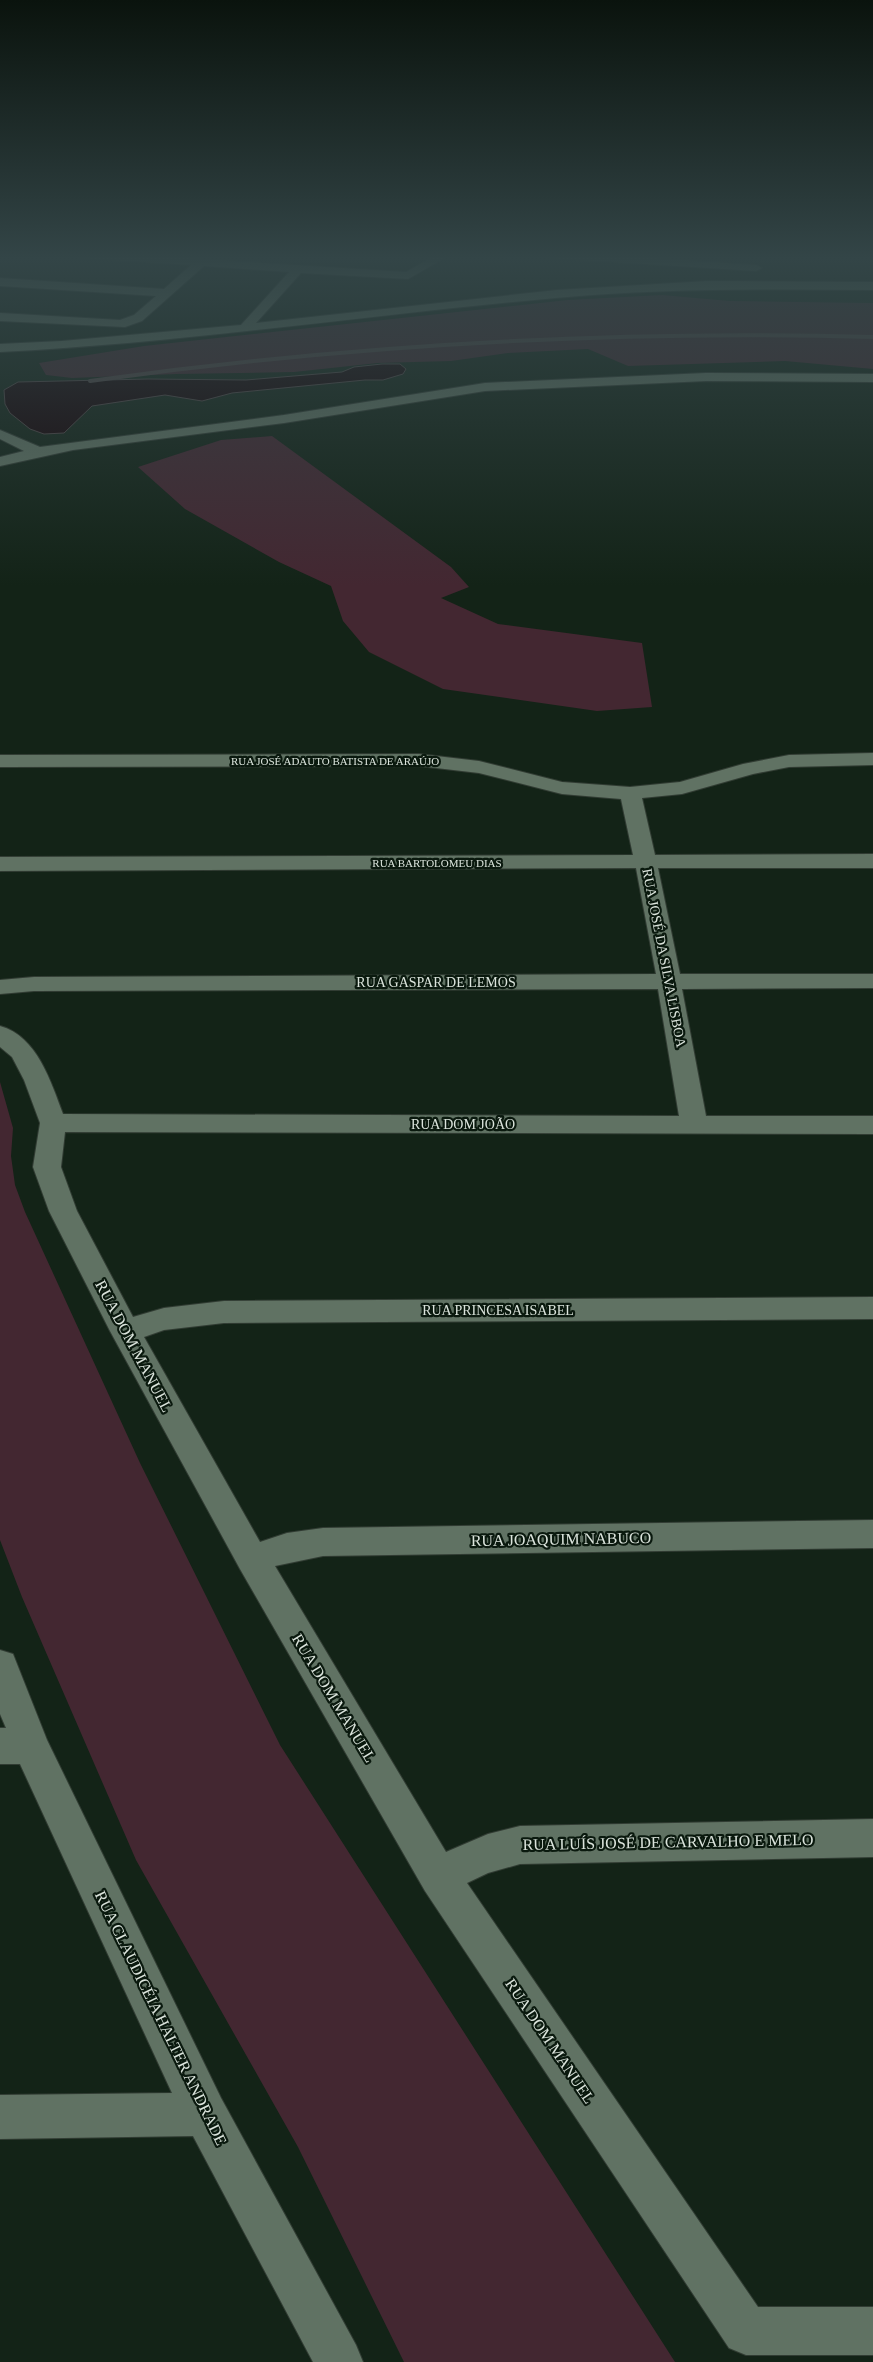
<svg xmlns="http://www.w3.org/2000/svg" width="873" height="2362" viewBox="0 0 873 2362" font-family="Georgia,serif">
	<rect width="100%" height="100%" fill="#132317"/>
	<path fill="#432731" d="M662,295L730,301L873,303V369L785,361L628,366L588,349L508,353L451,361L378,363L294,372L177,374L72,378L46,375L39,363L144,346L568,300Z
		M272,436L451,567L469,587L441,598L498,624L642,643L652,707L597,711L443,689L369,652L343,621L331,586L279,562L185,509L138,467L221,440Z
		M0,1082L13,1128L11,1156L15,1185L25,1212L140,1463L280,1745L675,2362H404L298,2147L136,1860L22,1597L0,1540Z"/>
	<path fill="#140005" stroke="#504446" d="M382,364H400L406,369L403,374L383,380H365L232,393L202,401L165,395L92,406L64,433L44,434L30,429L10,413L5,404L4,390L18,382L148,379L246,380L342,372L354,367Z"/>
	<g fill="none" stroke-linecap="round" stroke-linejoin="round">
		<path stroke="#504446" stroke-width="4" d="M90,381C349,345 612,330 873,337"/>
		<defs>
			<path id="street" d="M75,255H135L406,272L436,255H450L408,279L301,273L256,323L557,290L707,281L873,282V290C767,289 662,288 556,298C371,314 186,343 0,352V344L62,341L241,325L289,272L204,266L142,321L125,327L0,321V313L120,320L134,315L156,296L0,286V278L164,289L191,265L81,258Z
				M544,255H605L756,265L762,268L756,271L550,258Z
				M706,373L873,374V382L706,381L485,391L284,423L73,450L0,466V457L24,451L0,439V430L40,447L284,415L485,383Z
				M873,753V765L789,767L753,774L682,794L642,798L655,855L873,854V868H658L680,974H873V988L682,989L706,1116H873V1134L65,1132L61,1167L77,1211L133,1317L164,1308L224,1301L873,1297V1319L224,1323L164,1330L144,1337L260,1542L287,1533L323,1528L873,1520V1548L323,1556L275,1566L446,1852L488,1834L520,1826L873,1819V1857L520,1864L488,1873L467,1883L758,2307H873V2355H746L729,2348L425,1891L240,1569L110,1331L49,1211L33,1167L40,1123L24,1080L12,1057L0,1047V1026C37,1036 51,1082 63,1114L679,1116L658,989L34,991L0,994V980L34,977L656,974L636,868L0,871V857L633,855L621,799L562,794L479,773L419,766L0,767V755L419,754L479,761L562,782L630,787L680,782L743,764L789,755Z
				M0,1650L13,1654L47,1740L221,2098L356,2345L363,2362H313L193,2136L0,2139V2095L172,2093L20,1764H0V1728H6L0,1714Z"/>
		</defs>
		<use href="#street" stroke="#313c33" stroke-width="2"/>
		<use href="#street" fill="#607263" fill-rule="evenodd"/>
	</g>
	<linearGradient id="sky" x2="0" y2="1"><stop stop-color="#0a130d"/><stop offset="0.44" stop-color="#334547"/><stop offset="1" stop-color="#334547" stop-opacity="0"/></linearGradient>
	<rect width="873" height="586" fill="url(#sky)"/>
	<g text-anchor="middle" dominant-baseline="central" stroke-width="4.5" stroke-linejoin="round" paint-order="stroke">
		<g font-size="11" fill="#dbe4dc" stroke="#0a190e">
			<text x="335" y="761">RUA JOSÉ ADAUTO BATISTA DE ARAÚJO</text>
			<text x="437" y="863">RUA BARTOLOMEU DIAS</text>
		</g>
		<g font-size="14" fill="#dbe4dc" stroke="#0a190e">
			<text transform="translate(664 958) rotate(79)">RUA JOSÉ DA SILVA LISBOA</text>
			<text x="436" y="982">RUA GASPAR DE LEMOS</text>
			<text x="463" y="1124">RUA DOM JOÃO</text>
			<text x="498" y="1310">RUA PRINCESA ISABEL</text>
		</g>
		<g font-size="16" fill="#dbe4dc" stroke="#0a190e">
			<text transform="translate(134 1346) rotate(62)">RUA DOM MANUEL</text>
			<text transform="translate(561 1539) rotate(-1)">RUA JOAQUIM NABUCO</text>
			<text transform="translate(334 1698) rotate(59)">RUA DOM MANUEL</text>
			<text transform="translate(668 1842) rotate(-1)">RUA LUÍS JOSÉ DE CARVALHO E MELO</text>
			<text transform="translate(161 2018) rotate(64)">RUA CLAUDICÉIA HALTER ANDRADE</text>
			<text transform="translate(550 2041) rotate(56)">RUA DOM MANUEL</text>
		</g>
	</g>
</svg>
